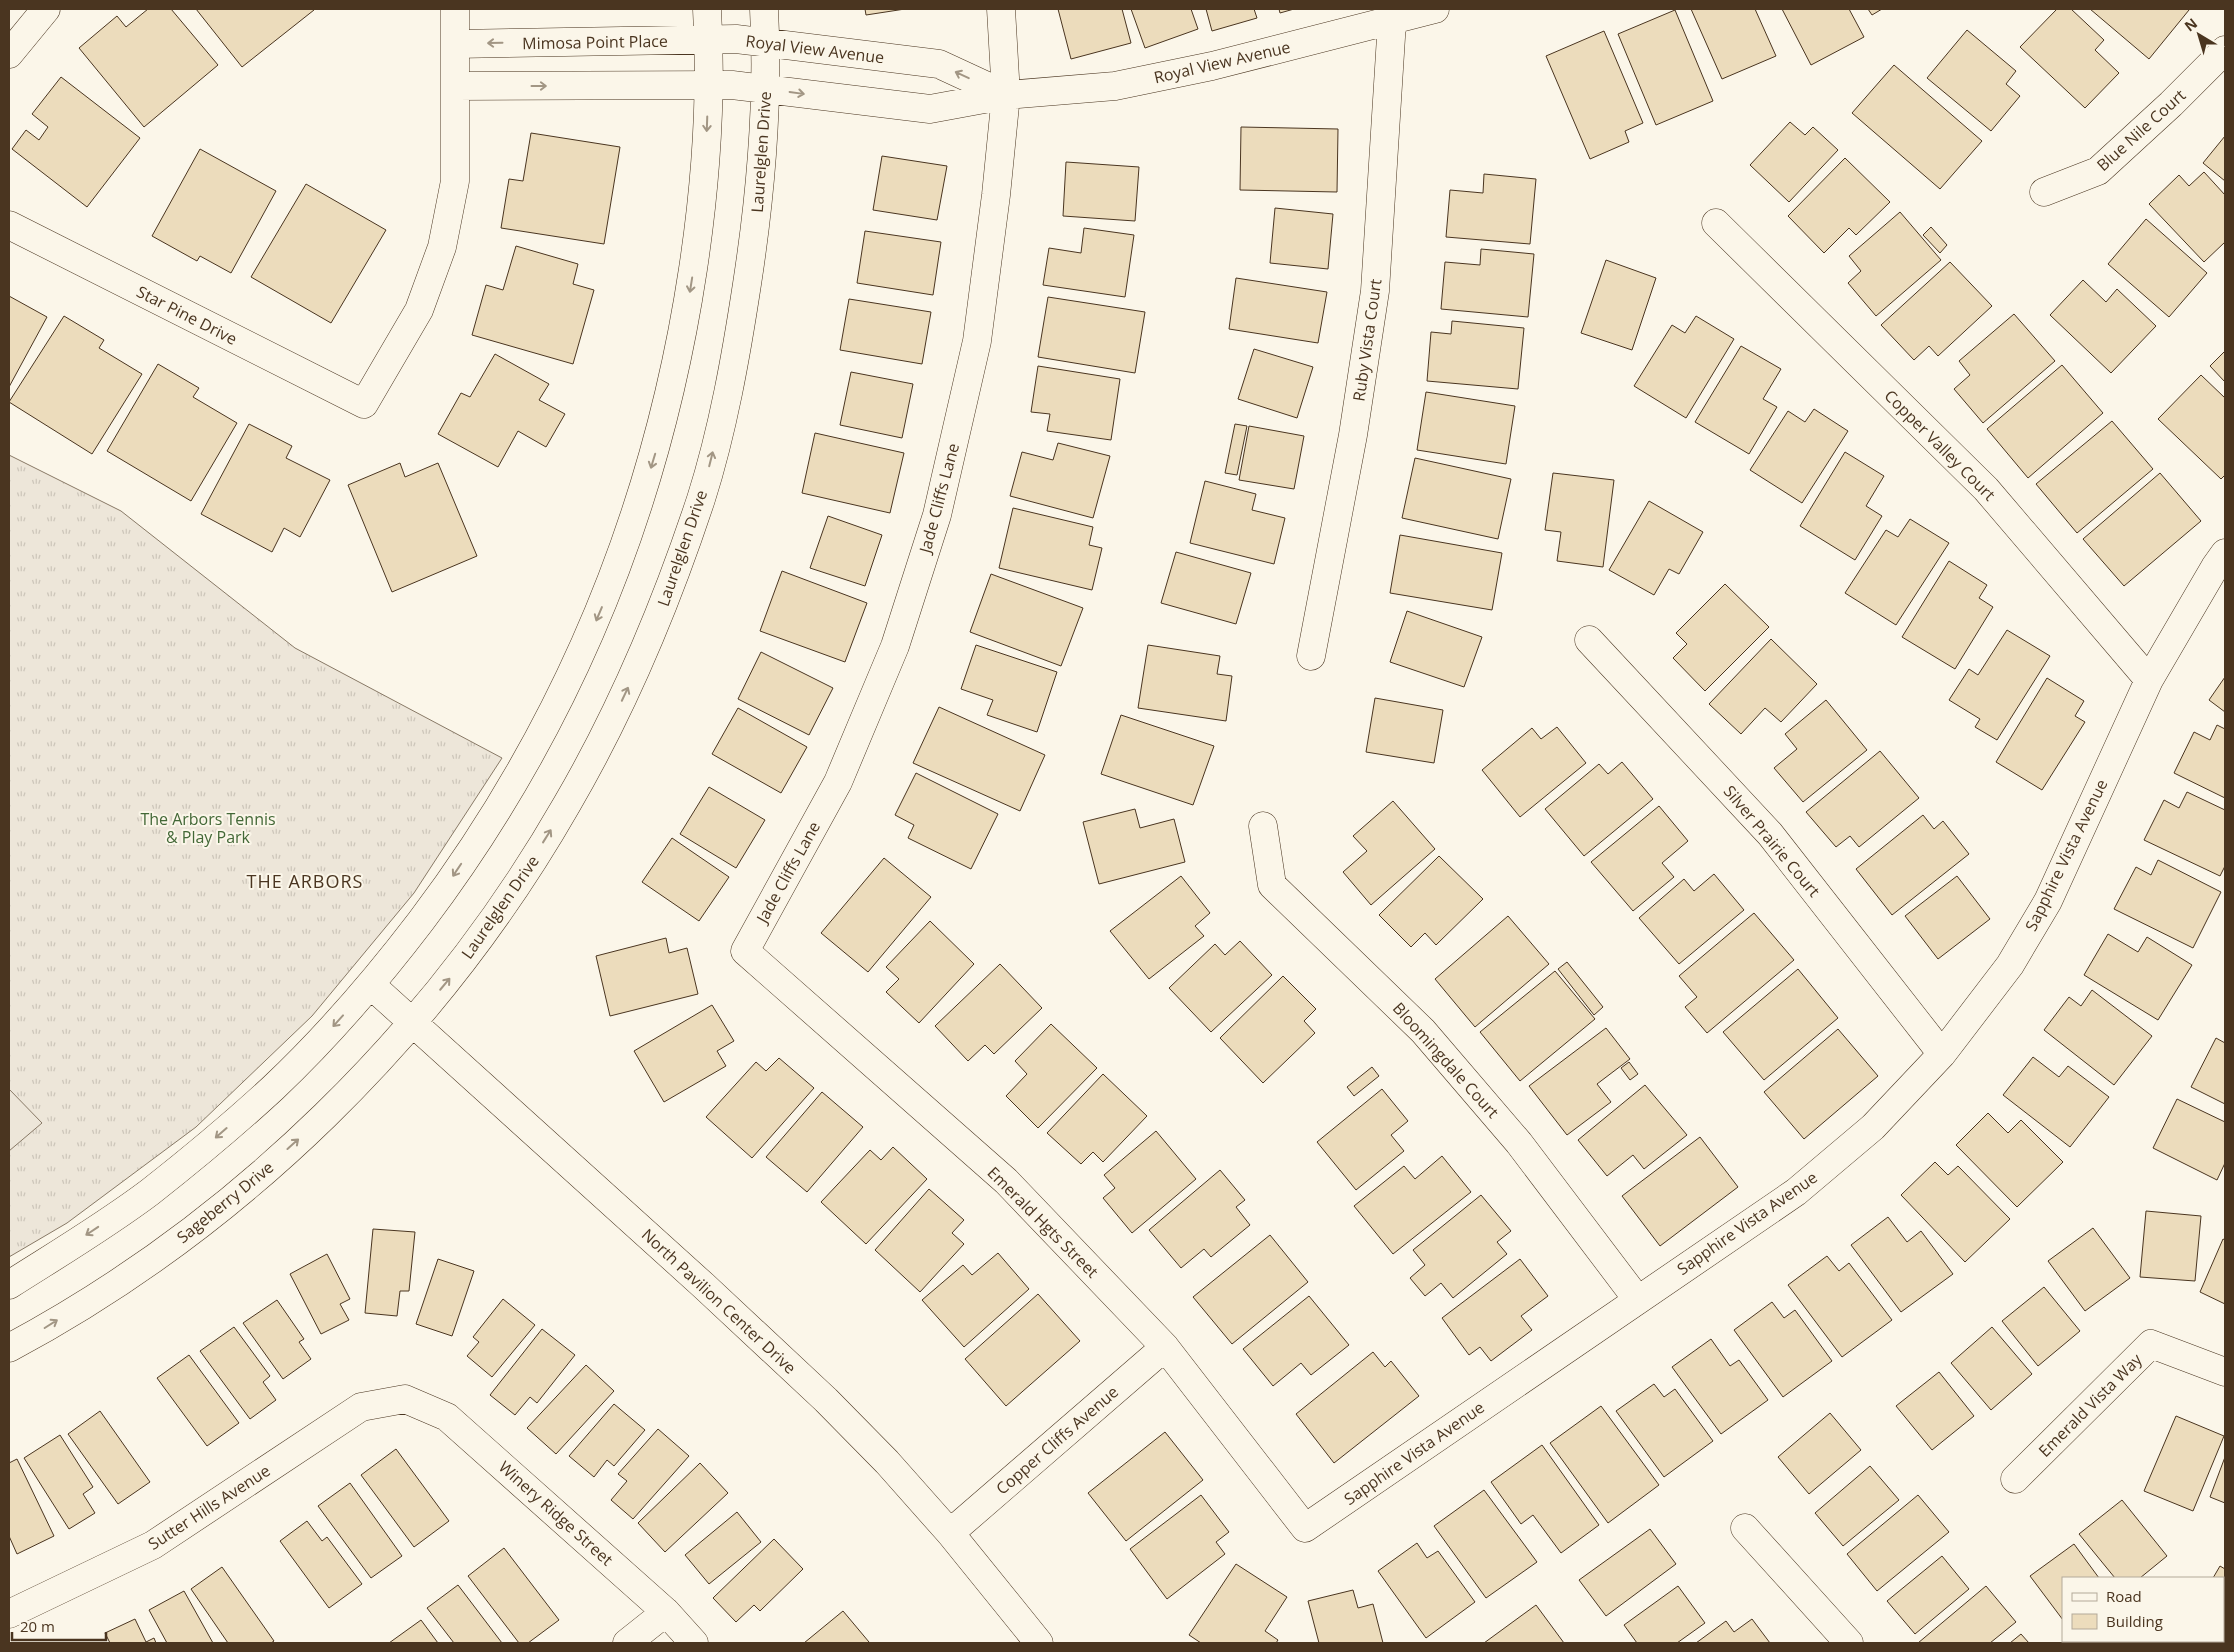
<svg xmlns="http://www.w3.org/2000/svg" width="2234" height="1652" viewBox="0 0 2234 1652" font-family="'Open Sans',sans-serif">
	<defs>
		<pattern id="grass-tufts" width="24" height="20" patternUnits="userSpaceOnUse" patternTransform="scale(1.25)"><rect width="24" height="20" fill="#ede6d9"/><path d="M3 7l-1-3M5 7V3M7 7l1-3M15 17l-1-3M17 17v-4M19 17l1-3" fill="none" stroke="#cdc6ba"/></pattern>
	</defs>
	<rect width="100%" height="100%" fill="#fbf6e9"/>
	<path fill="url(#grass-tufts)" stroke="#887966" d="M9,455L121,511L295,648L502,758L414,893L312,1016L196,1127L67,1223L9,1257Z"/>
	<path fill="#ede6d9" stroke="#887966" d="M9,1089L42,1123L9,1151Z"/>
	<path fill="#ecdcbc" stroke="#4a3520" d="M148,9H171L218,65L144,127L79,48L117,16L126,27Z
		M196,9H313L314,10L242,67Z
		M865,9H905L866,15Z
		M1058,9H1122L1131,43L1071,59Z
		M1131,9H1191L1198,29L1145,48Z
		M1206,9H1254L1257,18L1212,31Z
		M1279,9H1294L1280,13Z
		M1691,9H1755L1776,56L1722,79Z
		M1782,9H1849L1864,37L1811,65Z
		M1868,9H1882L1872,15Z
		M2057,9H2071L2104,40L2095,50L2119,73L2085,108L2020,47Z
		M2090,9H2188L2189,10L2149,59Z
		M1675,10L1713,101L1656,125L1618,34Z
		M1967,30L2016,71L2006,84L2020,96L1991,131L1927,78Z
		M1604,31L1643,123L1625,131L1629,142L1590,159L1546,56Z
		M1894,65L1982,141L1940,189L1852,113Z
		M61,77L140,138L87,207L12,149L26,130L39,140L48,127L32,114Z
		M1790,122L1805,135L1813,127L1838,150L1789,202L1750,165Z
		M1241,127L1338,129L1337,192L1240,190Z
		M531,133L620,147L604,244L501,228L509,179L523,181Z
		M2225,136V181L2203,163Z
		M200,149L276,191L231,273L200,256L197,261L152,236Z
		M882,156L947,166L937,220L873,210Z
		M1845,158L1890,202L1856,235L1849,228L1824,253L1788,216Z
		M1066,162L1139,167L1135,221L1063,216Z
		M2204,172L2225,195V242L2204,262L2149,204L2179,175L2189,186Z
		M1484,174L1536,179L1530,244L1446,237L1450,190L1483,193Z
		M306,184L386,230L331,323L251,277Z
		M1275,208L1333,214L1328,269L1270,263Z
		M1900,212L1941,260L1876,316L1848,283L1861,271L1849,256Z
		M2146,219L2207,273L2169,317L2108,264Z
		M1931,227L1947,245L1940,253L1923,235Z
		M1084,228L1134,235L1125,297L1043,285L1049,248L1081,253Z
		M865,231L941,242L933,295L857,283Z
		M516,246L578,264L573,284L594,290L573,364L472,335L486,285L503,290Z
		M1481,249L1534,254L1528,317L1441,309L1445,262L1480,265Z
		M1606,260L1656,278L1632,350L1581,333Z
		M1950,262L1992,306L1938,356L1929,346L1914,360L1881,325Z
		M1236,278L1327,292L1318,343L1229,329Z
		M2083,280L2106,302L2117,289L2156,326L2111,373L2050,315Z
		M9,296L47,317L9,387Z
		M1048,297L1145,312L1135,373L1038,357Z
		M849,299L931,312L922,364L840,350Z
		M2014,314L2055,361L1983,423L1954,389L1970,375L1959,361Z
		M64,316L104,340L99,348L142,374L92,454L9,402Z
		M1696,316L1734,339L1686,418L1634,386L1672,325L1685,333Z
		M1452,321L1524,328L1518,389L1427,381L1431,332L1451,334Z
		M1741,346L1781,369L1763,399L1777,407L1749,454L1695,422Z
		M1254,349L1313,367L1297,418L1238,399Z
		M2225,351V382L2210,366Z
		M495,354L549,384L539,400L565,414L546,447L518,431L498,467L438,434L461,393L470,397Z
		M158,364L199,388L193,397L237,423L191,501L107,451Z
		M2062,365L2103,413L2028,478L1987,429Z
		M1038,366L1120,379L1111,440L1047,431L1050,414L1031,412Z
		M851,372L913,384L902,438L840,425Z
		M2201,375L2225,398V475L2221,479L2158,419Z
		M1426,392L1515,406L1506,464L1417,450Z
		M1814,409L1848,431L1802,503L1750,470L1788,411L1805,422Z
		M2112,421L2153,469L2077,533L2036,484Z
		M249,424L292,446L286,458L330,480L300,537L284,528L272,552L201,514Z
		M1235,424L1247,426L1237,475L1225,473Z
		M1249,426L1304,436L1294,489L1239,480Z
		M815,433L904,453L890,513L802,493Z
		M1058,443L1110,456L1093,518L1010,496L1022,452L1053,460Z
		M1845,452L1884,476L1866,506L1882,516L1855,560L1800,526Z
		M1415,458L1511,479L1498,539L1402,518Z
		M400,463L405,477L438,463L477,556L392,592L348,485Z
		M1553,473L1614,480L1603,567L1557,561L1561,532L1545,530Z
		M2160,473L2201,521L2124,586L2083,539Z
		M1205,481L1256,494L1252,510L1285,518L1274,564L1190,543Z
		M1649,501L1703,532L1679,574L1669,569L1654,595L1609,570Z
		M1013,508L1093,527L1089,545L1102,548L1092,590L999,568Z
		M828,516L882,535L865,586L810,568Z
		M1910,519L1949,543L1896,625L1845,593L1886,530L1898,537Z
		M1400,535L1502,553L1492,610L1390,593Z
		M1176,552L1251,573L1236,624L1161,603Z
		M1949,561L1987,585L1979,598L1993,607L1955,669L1902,637Z
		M782,571L867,603L845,662L760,631Z
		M991,574L1083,608L1061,666L970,632Z
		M1725,584L1769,627L1705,691L1673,658L1687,644L1676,633Z
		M1407,611L1482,637L1464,687L1390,662Z
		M2007,630L2050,656L1997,740L1975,727L1980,719L1949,700L1969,669L1978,675Z
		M1771,639L1817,684L1781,722L1765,708L1741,734L1709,704Z
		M976,645L1057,672L1037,732L987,715L993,700L961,689Z
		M1148,645L1220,656L1217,674L1232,676L1226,721L1138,708Z
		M761,652L833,688L809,735L738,699Z
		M2225,677V712L2209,700Z
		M2047,678L2084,701L2075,716L2085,722L2042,790L1996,762Z
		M1375,698L1443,710L1434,763L1366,752Z
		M1826,700L1867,750L1803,802L1774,768L1797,749L1785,734Z
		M939,707L1045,755L1020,811L913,763Z
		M738,708L807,747L781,793L712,754Z
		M1121,715L1214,746L1193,805L1101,774Z
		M2217,725L2225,729V798L2174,773L2194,732L2210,740Z
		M1557,727L1586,763L1520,817L1482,770L1532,728L1541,739Z
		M1880,751L1919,798L1859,847L1850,836L1836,847L1806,812Z
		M1622,762L1653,799L1584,856L1545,809L1599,764L1608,774Z
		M916,773L998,814L971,869L908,838L914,825L895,815Z
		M709,787L765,820L736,868L680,834Z
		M2187,792L2225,810V866L2220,876L2144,840L2164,800L2179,808Z
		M1393,801L1435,849L1371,905L1343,872L1367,851L1353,836Z
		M1659,806L1688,841L1662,863L1674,877L1633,911L1591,862Z
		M1135,809L1140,828L1174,819L1185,862L1099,884L1083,822Z
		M1923,815L1934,829L1943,821L1969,854L1892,915L1856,869Z
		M672,838L729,877L699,921L642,882Z
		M1439,856L1483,899L1436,945L1425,933L1411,947L1379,915Z
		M884,858L931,897L868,972L821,933Z
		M2158,860L2221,892L2193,948L2114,909L2136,867L2151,875Z
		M1714,874L1744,910L1679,964L1639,918L1684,879L1694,891Z
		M1181,876L1210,913L1195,926L1204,936L1149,979L1110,931Z
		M1957,876L1990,919L1938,959L1905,916Z
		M1754,913L1794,960L1707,1033L1685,1007L1697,997L1679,976Z
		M1508,916L1549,964L1475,1027L1435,979Z
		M930,921L974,964L919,1023L886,992L899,979L886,967Z
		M2108,934L2138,952L2147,937L2192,965L2158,1020L2084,975Z
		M666,938L669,953L687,948L698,994L610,1016L596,956Z
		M1240,941L1272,975L1211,1032L1169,988L1215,944L1225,955Z
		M1567,962L1603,1007L1594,1015L1558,969Z
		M1000,964L1042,1008L994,1054L985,1045L968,1061L935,1026Z
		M1798,969L1838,1018L1764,1080L1723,1032Z
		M1555,971L1595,1019L1520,1081L1480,1032Z
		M1283,976L1316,1009L1304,1021L1315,1033L1263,1083L1220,1038Z
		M2092,990L2152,1036L2114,1085L2044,1030L2069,997L2081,1006Z
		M712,1005L734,1041L717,1051L726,1066L664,1102L634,1051Z
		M1051,1024L1097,1068L1038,1128L1006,1096L1027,1074L1015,1061Z
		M1606,1028L1630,1059L1597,1084L1611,1102L1567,1135L1529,1086Z
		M1838,1029L1878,1076L1804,1139L1764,1092Z
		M2216,1038L2225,1043V1104L2191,1087Z
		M2033,1057L2059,1077L2068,1066L2109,1097L2070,1147L2003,1095Z
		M779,1058L814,1088L752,1158L706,1117L756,1062L766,1071Z
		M1629,1062L1638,1074L1630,1080L1621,1068Z
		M1372,1067L1379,1076L1354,1096L1347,1087Z
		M1103,1074L1147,1116L1103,1162L1093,1152L1081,1164L1047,1133Z
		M1645,1085L1687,1135L1644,1169L1633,1155L1607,1176L1578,1140Z
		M1382,1089L1408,1121L1391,1135L1404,1151L1356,1190L1317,1142Z
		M822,1092L863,1127L807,1192L766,1157Z
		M2177,1099L2225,1122V1163L2217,1180L2153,1148Z
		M1988,1113L2008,1133L2021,1120L2063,1162L2017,1207L1956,1145Z
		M1156,1131L1196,1179L1132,1233L1103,1198L1115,1188L1104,1175Z
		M1700,1137L1738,1187L1660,1246L1622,1196Z
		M893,1147L927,1179L866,1244L821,1202L870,1150L881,1160Z
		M1442,1156L1471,1192L1393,1254L1354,1206L1404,1166L1415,1179Z
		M1935,1162L1948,1175L1958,1166L2010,1219L1965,1262L1901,1195Z
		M1220,1170L1245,1200L1236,1207L1250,1225L1211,1257L1204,1249L1181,1268L1149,1230Z
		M929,1189L964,1220L952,1233L964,1244L920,1292L875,1250Z
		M1481,1195L1511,1231L1497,1242L1507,1254L1453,1298L1441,1283L1425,1296L1410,1278L1425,1265L1413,1250Z
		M2146,1211L2201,1216L2195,1281L2140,1277Z
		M1888,1217L1907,1242L1921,1231L1953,1274L1901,1312L1851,1245Z
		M2093,1228L2130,1278L2085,1311L2048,1261Z
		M373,1229L415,1232L409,1291H400L397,1316L365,1313Z
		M1270,1235L1308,1282L1232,1344L1193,1297Z
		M2223,1239L2225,1240V1304L2200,1292Z
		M998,1253L1029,1289L964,1347L922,1300L963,1265L972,1275Z
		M327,1254L350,1299L340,1304L349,1320L321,1334L290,1274Z
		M1827,1256L1839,1271L1849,1263L1892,1320L1842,1357L1788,1285Z
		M438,1259L474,1271L452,1336L416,1324Z
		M1520,1259L1548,1296L1521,1316L1532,1330L1491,1361L1480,1347L1469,1355L1442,1318Z
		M2044,1287L2080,1331L2038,1366L2002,1321Z
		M1038,1294L1080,1341L1006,1406L965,1359Z
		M1309,1296L1349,1345L1311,1375L1301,1363L1273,1386L1243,1349Z
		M503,1299L535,1325L492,1377L467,1356L479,1342L473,1337Z
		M277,1300L304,1339L299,1342L311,1359L283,1379L243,1323Z
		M1772,1302L1784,1318L1795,1310L1832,1361L1783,1397L1734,1330Z
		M234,1327L270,1376L263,1382L276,1400L250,1419L200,1351Z
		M1992,1327L2032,1374L1991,1410L1951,1363Z
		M542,1329L575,1355L537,1403L530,1397L515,1415L490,1395Z
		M1711,1339L1730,1366L1739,1360L1768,1400L1721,1434L1672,1367Z
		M1373,1352L1385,1367L1391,1361L1419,1396L1334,1463L1296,1414Z
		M189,1355L239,1423L207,1446L157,1378Z
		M586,1365L614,1391L556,1454L527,1428Z
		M1939,1372L1974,1416L1932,1450L1896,1406Z
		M1654,1384L1664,1397L1675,1389L1713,1441L1664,1477L1616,1411Z
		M614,1404L645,1430L614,1466L607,1460L594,1477L569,1456Z
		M1601,1406L1659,1485L1608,1523L1550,1443Z
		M100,1411L150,1482L118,1504L68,1434Z
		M1830,1413L1861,1450L1809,1494L1778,1457Z
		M2176,1416L2224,1436L2193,1511L2144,1491Z
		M658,1429L689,1456L633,1519L611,1500L627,1481L618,1474Z
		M1165,1432L1203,1480L1126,1541L1088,1493Z
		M60,1435L93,1487L83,1494L95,1513L69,1529L24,1458Z
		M1542,1445L1599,1525L1561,1553L1533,1515L1521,1524L1491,1482Z
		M396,1449L449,1521L414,1547L361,1475Z
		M2225,1457V1503L2210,1497Z
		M17,1459L54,1536L17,1554L9,1536V1463Z
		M700,1463L728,1493L665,1552L638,1523Z
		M1870,1466L1899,1500L1843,1546L1815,1513Z
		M350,1483L402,1556L371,1578L318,1506Z
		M1484,1490L1537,1562L1486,1598L1434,1526Z
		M1201,1495L1229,1532L1216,1542L1225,1554L1167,1599L1130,1549Z
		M1918,1495L1949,1532L1877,1591L1847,1554Z
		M2122,1500L2167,1556L2140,1578H2115L2079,1534Z
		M737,1512L761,1542L709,1584L685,1555Z
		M307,1521L322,1541L327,1537L362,1584L329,1608L280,1541Z
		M1650,1529L1676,1564L1606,1616L1579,1580Z
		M774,1539L803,1569L760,1611L754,1605L736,1622L713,1598Z
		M1417,1543L1427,1558L1438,1551L1475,1602L1426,1638L1378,1571Z
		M2074,1544L2099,1578H2063V1620L2030,1576Z
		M504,1548L559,1620L528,1643H519L468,1576Z
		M1942,1556L1969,1589L1915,1634L1887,1601Z
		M1236,1564L1287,1597L1265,1631L1278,1640L1276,1643H1201L1189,1635Z
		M2220,1566L2225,1569V1602L2223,1601V1578H2213Z
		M222,1567L274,1641L271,1643H228L191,1589Z
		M458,1585L502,1643H454L427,1608Z
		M1678,1586L1705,1623L1677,1643H1637L1624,1625Z
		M1986,1586L2016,1622L1990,1643H1918Z
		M1353,1590L1358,1608L1373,1604L1383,1643H1319L1308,1601Z
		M184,1591L213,1643H167L149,1610Z
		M1536,1605L1564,1643H1484Z
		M843,1611L869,1642L867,1643H804Z
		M2223,1614L2225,1615V1643H2185L2186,1641H2223Z
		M135,1619L146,1642L154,1638L156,1643H110L105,1633Z
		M1752,1619L1770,1643H1696L1726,1621L1734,1632Z
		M421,1620L438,1643H389Z
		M2021,1634L2029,1643H2010Z"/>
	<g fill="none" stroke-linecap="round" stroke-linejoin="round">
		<defs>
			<path id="minor" d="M1001,9L1006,95L996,195L977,341L937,515L895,646L838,782L745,951L1006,1181L1165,1347L1305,1528L1796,1192L1873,1127L1942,1054L2010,965L2048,901L2149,680L2215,567L2225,553
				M455,44L736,39L939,64L1006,95
				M9,54L46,9
				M455,86L732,85L930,109L1006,95L1115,86L1212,66L1435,9
				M2044,192L2098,171L2171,104L2225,50
				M1716,223L1986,489L2149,680
				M9,225L364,404L419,310L442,247L455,181V9
				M1589,640L1770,834L1942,1054
				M1311,656L1353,435L1375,291L1392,21
				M1263,826L1272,885L1423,1031L1519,1143L1637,1299
				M371,985L704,1286L826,1400L887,1462L950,1533L1039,1643
				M9,1285C56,1255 105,1226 150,1192C192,1159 234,1124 273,1088C327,1037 376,980 421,921C567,728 657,508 693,269C706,183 712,96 707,9
				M9,1348C239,1225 437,1031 567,804C623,708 666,605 701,499C723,430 736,356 747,284C761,193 769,101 764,9
				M2015,1479L2151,1344L2225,1372
				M1745,1528L1849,1643
				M950,1533L1165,1347
				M9,1614L153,1545L361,1407L405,1399L447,1417L666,1612L694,1643
				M627,1643L666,1612"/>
		</defs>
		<use href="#minor" stroke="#4a3520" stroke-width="29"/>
		<use href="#minor" stroke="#fbf6e9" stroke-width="28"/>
	</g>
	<defs><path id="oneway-shaft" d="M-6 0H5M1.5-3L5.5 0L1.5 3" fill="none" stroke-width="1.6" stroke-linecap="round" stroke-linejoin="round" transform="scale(1.25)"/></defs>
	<g stroke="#a29684">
		<use href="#oneway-shaft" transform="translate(495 43) rotate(179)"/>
		<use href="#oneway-shaft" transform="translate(962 75) rotate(-155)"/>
		<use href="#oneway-shaft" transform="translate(539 86)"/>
		<use href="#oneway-shaft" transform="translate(797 93) rotate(8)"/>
		<use href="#oneway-shaft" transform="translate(707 124) rotate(92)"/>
		<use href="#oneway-shaft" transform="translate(691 285) rotate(99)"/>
		<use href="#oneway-shaft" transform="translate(711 459) rotate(-76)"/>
		<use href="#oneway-shaft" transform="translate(653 461) rotate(107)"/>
		<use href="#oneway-shaft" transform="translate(599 614) rotate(113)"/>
		<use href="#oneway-shaft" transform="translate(625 694) rotate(-65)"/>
		<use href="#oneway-shaft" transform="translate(547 836) rotate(-58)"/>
		<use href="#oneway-shaft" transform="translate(457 870) rotate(124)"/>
		<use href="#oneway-shaft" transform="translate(445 984) rotate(-50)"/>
		<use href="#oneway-shaft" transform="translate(338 1021) rotate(132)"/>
		<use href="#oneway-shaft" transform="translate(221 1133) rotate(139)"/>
		<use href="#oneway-shaft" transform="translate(293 1144) rotate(-42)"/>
		<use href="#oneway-shaft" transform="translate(92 1231) rotate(146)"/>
		<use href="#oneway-shaft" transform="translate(51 1324) rotate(-32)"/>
	</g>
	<g text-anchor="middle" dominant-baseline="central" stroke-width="4" stroke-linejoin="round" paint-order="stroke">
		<g font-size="16" fill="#4a3520" stroke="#fbf6e9">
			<text transform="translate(595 42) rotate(-1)">Mimosa Point Place</text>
			<text transform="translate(815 49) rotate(7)">Royal View Avenue</text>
			<text transform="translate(1222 62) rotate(-13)">Royal View Avenue</text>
			<text transform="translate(2141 130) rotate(-42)">Blue Nile Court</text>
			<text transform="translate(761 152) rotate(-86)">Laurelglen Drive</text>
			<text transform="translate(187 315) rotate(27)">Star Pine Drive</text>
			<text transform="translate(1367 340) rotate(-82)">Ruby Vista Court</text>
			<text transform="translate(1940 445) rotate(45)">Copper Valley Court</text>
			<text transform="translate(939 498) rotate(-75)">Jade Cliffs Lane</text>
			<text transform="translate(682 548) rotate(-71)">Laurelglen Drive</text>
			<text transform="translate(1772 841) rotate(50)">Silver Prairie Court</text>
			<text transform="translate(2066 855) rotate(-64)">Sapphire Vista Avenue</text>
			<text transform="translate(788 872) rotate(-61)">Jade Cliffs Lane</text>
			<text transform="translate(500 907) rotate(-55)">Laurelglen Drive</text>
			<text transform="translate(1446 1060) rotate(48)">Bloomingdale Court</text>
			<text transform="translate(225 1202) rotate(-39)">Sageberry Drive</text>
			<text transform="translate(1043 1222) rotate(45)">Emerald Hgts Street</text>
			<text transform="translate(1747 1223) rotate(-35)">Sapphire Vista Avenue</text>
			<text transform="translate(719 1301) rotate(43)">North Pavilion Center Drive</text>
			<text transform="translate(2090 1405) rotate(-45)">Emerald Vista Way</text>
			<text transform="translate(1057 1440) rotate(-41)">Copper Cliffs Avenue</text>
			<text transform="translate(1414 1453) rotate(-35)">Sapphire Vista Avenue</text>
			<text transform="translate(209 1507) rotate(-33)">Sutter Hills Avenue</text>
			<text transform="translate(556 1513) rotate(42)">Winery Ridge Street</text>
		</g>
		<g font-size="16" fill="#436837" stroke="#fbf6e9">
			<text x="208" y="819">The Arbors Tennis<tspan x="208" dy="18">&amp; Play Park</tspan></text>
		</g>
		<g font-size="18" letter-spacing="1" fill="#4a3520" stroke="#fbf6e9">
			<text x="305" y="881">THE ARBORS</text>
		</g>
	</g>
	<rect width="2234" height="1652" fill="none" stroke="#4a3520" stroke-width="20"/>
	<rect x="2062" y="1577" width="162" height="65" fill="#fbf6e9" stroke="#b4a999"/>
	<rect x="2072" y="1593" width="25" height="8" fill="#fbf6e9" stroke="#b4a999"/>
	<text x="2106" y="1602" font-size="15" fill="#4a3520">Road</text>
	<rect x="2072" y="1614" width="25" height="15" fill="#ecdcbc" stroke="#b4a999"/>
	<text x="2106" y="1627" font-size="15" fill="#4a3520">Building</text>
	<g transform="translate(2199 35) rotate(322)" stroke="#fbf6e9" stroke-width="4" paint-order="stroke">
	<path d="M0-4L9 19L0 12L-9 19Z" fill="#4a3520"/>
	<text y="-8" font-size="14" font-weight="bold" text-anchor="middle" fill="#4a3520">N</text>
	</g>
	<path d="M12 1632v8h94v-8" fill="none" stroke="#4a3520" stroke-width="2.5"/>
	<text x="20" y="1632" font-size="15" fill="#4a3520" stroke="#fbf6e9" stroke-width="4" paint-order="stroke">20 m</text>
</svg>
